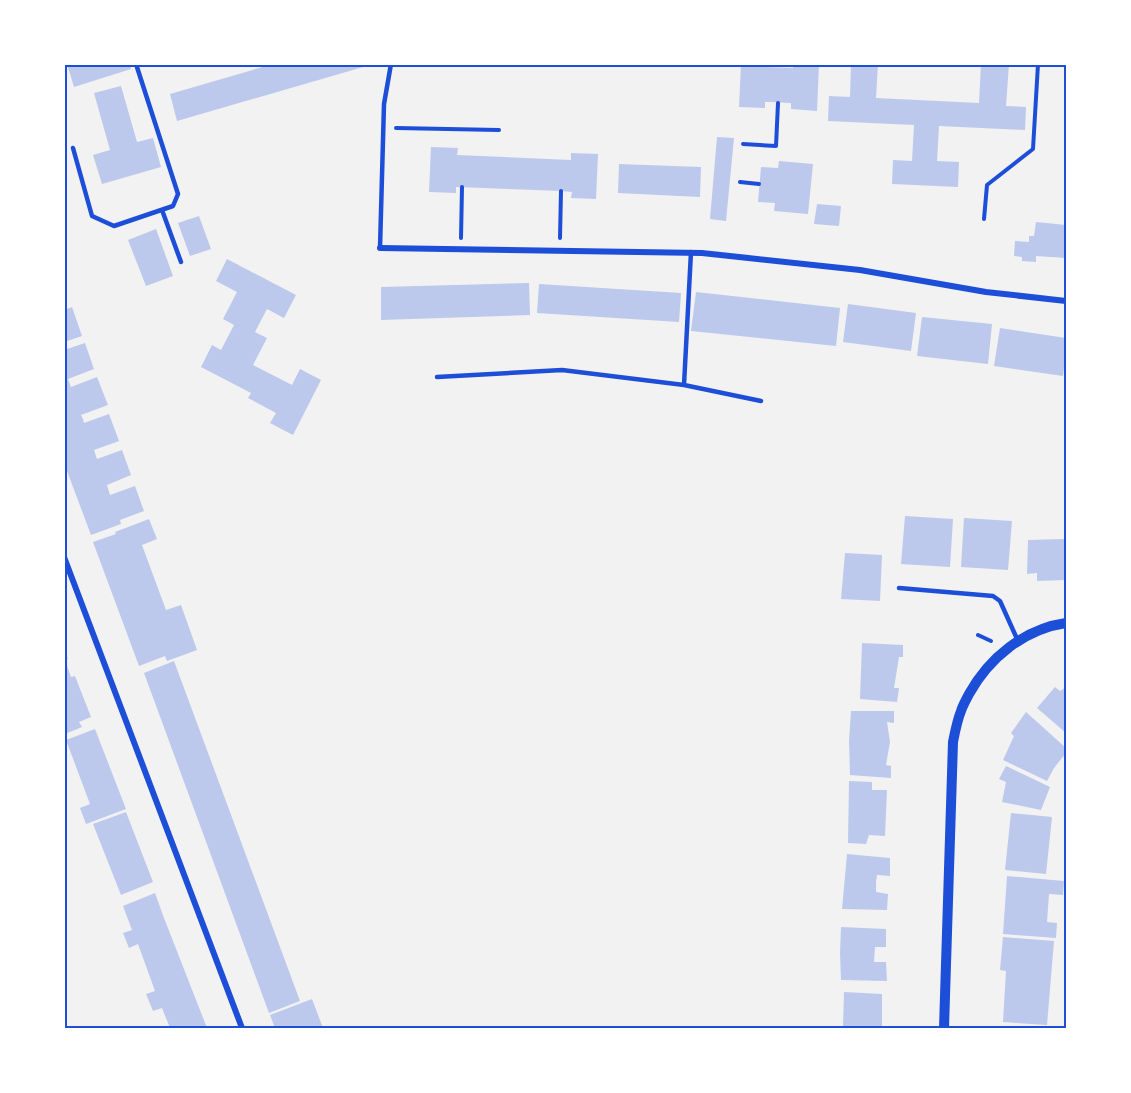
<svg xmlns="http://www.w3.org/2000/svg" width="1131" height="1093" viewBox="0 0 1131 1093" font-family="'Asap Condensed',sans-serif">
	<rect width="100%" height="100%" fill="#f2f2f2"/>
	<path fill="#bdc9ec" d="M67,64H130L131,69L74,87Z
		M273,64L370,65L177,121L170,94Z
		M741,64H767V67L793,68V64H819L817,111L791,109V103L772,102H765V108L739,107Z
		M851,64H878L876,98L979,103L981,64H1009L1006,106L1026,107L1025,130L939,126L937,161L959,162L958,187L892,184L893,160L912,161L914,125L828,121L829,96L850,97Z
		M121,86L137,142L153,138L161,167L102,184L93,155L110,150L94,93Z
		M717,137L734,138L726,221L710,219Z
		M431,147L458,148L457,155L571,160V153L598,154L596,199L571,198L572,192L561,191L456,187V193L429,192Z
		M779,161L813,164L808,214L774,211L775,203L758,202L761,167L778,168Z
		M619,164L701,167L700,197L618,193Z
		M817,204L841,206L839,226L814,224Z
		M199,216L211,249L190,256L178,223Z
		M1036,222L1066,225V258L1036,256V262L1022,261V257L1014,256L1015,241L1029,242V236H1034Z
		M156,229L173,276L146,286L128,240Z
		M227,259L296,295L284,318L267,309L255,332L267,338L253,365L292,385L300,369L321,380L293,435L270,423L276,413L248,398L251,393L201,367L212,345L221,350L234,325L223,319L237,292L216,281Z
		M529,283L530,315L381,320V287Z
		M539,284L681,293L679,322L537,313Z
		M696,292L840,308L836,346L691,331Z
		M848,304L916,313L911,351L843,342Z
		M72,307L82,336L64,342V310Z
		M922,317L992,324L988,364L917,356Z
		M1000,328L1066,338V351L1063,376L994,366Z
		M85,343L94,369L68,379L71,387L97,377L108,405L81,415L83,419L84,423L109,414L119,441L94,450L97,459L122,450L131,475L107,485L110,495L135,486L144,511L120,520L121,524L91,535L64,463V350Z
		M905,516L953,519L950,567L901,564Z
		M964,518L1012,521L1008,570L961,567Z
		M149,519L157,539L142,545L166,610L181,605L197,650L167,661L165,656L139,666L93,542L116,534L115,532Z
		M1066,539V580L1037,581V573L1027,574L1028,540Z
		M845,553L882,555L880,601L841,599Z
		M862,643L903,645V657H899L894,688H899L897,702L860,699Z
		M64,649L68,659L65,660L71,677L75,676L91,717L79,722L82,727L65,734Z
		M174,661L300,1001L269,1013L144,673Z
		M1055,687L1060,691L1066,687V733L1037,708Z
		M851,711H894V723L887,722L890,742L886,765L891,766V778L850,775L849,741Z
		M1026,712L1066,748V753L1054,768L1047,781L1003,760L1014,736L1011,733Z
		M95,729L126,809L86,824L80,808L90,804L66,740Z
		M1006,766L1050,787L1041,810L1002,802L1006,782L999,779Z
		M849,781L872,782V790H887L885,836L869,835L866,844L848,843Z
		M126,812L153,882L121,895L93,824Z
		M1011,813L1052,817L1046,874L1005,870Z
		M847,854L890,858V876L877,875L876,882V892L888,894L887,910L842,909Z
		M1007,876L1064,881L1063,895L1049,894L1047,922L1057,923L1056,938L1003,934Z
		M155,893L164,918L207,1028H170L162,1008L153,1011L146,994L155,991L138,944L129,948L123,933L132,930L123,906Z
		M841,927L886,929V947H875L874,962H886L887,981L841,980L840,953Z
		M1003,937L1054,941L1047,1025L1003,1022L1006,971L1000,970Z
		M844,992L882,994V1028H843Z
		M312,999L323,1028H275L270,1015Z"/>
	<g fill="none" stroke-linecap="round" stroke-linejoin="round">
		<path stroke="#1d4ed8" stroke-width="4" d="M396,128L499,130
			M743,144L776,146L778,103
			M740,182L759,184
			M984,219L987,185L1033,149L1038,64
			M461,238L462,187
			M560,238L561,191
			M978,635L991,641"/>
		<path stroke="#1d4ed8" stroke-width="4.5" d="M73,148L92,216L114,226L173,206L178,194L136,64
			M162,210L181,262
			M380,248L384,104L391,64
			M437,377L562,370L684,385L761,401
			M684,385L691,252
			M899,588L993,596L1000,601L1018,641"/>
		<path stroke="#1d4ed8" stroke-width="6" d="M380,248L702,253L860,270L986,292L1066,301
			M64,557L242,1028"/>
		<path stroke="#1d4ed8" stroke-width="10" d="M944,1028L953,742C955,732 957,721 961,711C963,705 966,700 969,694C989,658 1024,629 1066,623"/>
	</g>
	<rect width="1131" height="1093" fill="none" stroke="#ffffff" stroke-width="132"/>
	<rect x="66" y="66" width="999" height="961" fill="none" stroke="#1d4ed8" stroke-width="2"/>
</svg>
